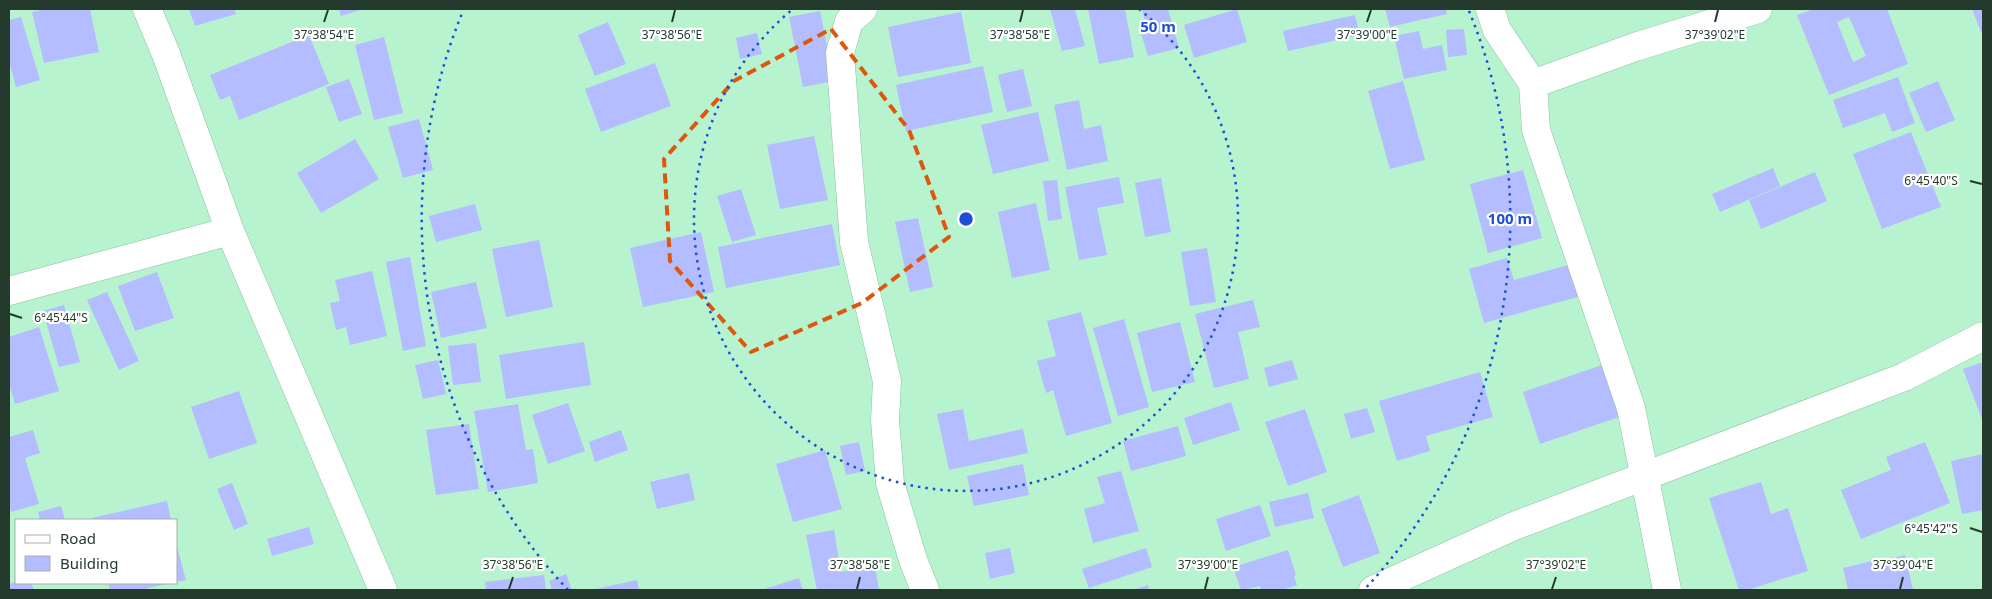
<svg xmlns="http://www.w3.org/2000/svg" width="1992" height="599" viewBox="0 0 1992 599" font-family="'Noto Sans',sans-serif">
	<rect width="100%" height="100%" fill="#b8f3cf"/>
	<path fill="#b3bdff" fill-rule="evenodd" d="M46,9H90L99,52L44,63L32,12Z
		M189,9H234L236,14L195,26Z
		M339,9H363L341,16Z
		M1050,9H1075L1085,46L1062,51Z
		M1088,9H1125L1134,57L1099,64Z
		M1142,9H1168L1179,48L1148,56L1140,30L1147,28Z
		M1237,9L1247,42L1194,58L1184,25Z
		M1385,9H1446L1447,14L1390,27Z
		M1814,9H1887L1908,64L1829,95L1797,15ZM1849,17L1866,56L1853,62L1837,22Z
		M1972,9H1983V31L1981,32Z
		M820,11L834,81L803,87L789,17Z
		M961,12L971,63L898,77L888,27Z
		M1355,15L1360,35L1288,51L1283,31Z
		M21,17L40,80L16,87L9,61V20Z
		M608,22L626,64L595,76L578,35Z
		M1464,29L1467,55L1448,57L1446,30Z
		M1419,31L1423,49L1442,45L1447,70L1404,79L1394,36Z
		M757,33L762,54L740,59L736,38Z
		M309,35L329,84L239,120L230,96L220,100L210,75Z
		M384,37L403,113L374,120L355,45Z
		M655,63L671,106L601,132L585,89Z
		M983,66L993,112L906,131L896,85Z
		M1023,69L1032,106L1007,112L998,75Z
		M1898,77L1915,123L1892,132L1885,113L1843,128L1833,100Z
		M349,79L362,114L339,122L326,87Z
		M1403,81L1425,160L1390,169L1368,91Z
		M1938,81L1955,120L1926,132L1909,93Z
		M1079,100L1084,129L1101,125L1108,161L1067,170L1054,105Z
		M1038,112L1049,161L993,174L981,125Z
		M419,119L433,170L403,178L388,127Z
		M1911,132L1941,207L1882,229L1853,154Z
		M814,136L828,200L780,209L767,145Z
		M355,139L379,179L321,213L297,173Z
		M1773,168L1780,186L1720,212L1712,194Z
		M1523,170L1542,238L1488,253L1470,184Z
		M1815,172L1827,201L1761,229L1749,200Z
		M1119,177L1124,203L1097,208L1107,255L1079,260L1065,187Z
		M1161,178L1171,232L1145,237L1135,183Z
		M1057,180L1062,219L1048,221L1043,181Z
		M741,189L756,235L732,242L717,196Z
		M1036,203L1050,270L1012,278L998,212Z
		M475,204L482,230L436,242L429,216Z
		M918,218L933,287L910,292L895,222Z
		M832,224L840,265L726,288L718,247Z
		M701,232L714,292L643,307L630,248Z
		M539,240L553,307L506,317L492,249Z
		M1207,248L1216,302L1190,306L1181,252Z
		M410,257L426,346L403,351L386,262Z
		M1507,258L1514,280L1572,264L1581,296L1484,323L1469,269Z
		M372,271L387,336L350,345L346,327L336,330L330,303L340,301L335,280Z
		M157,272L174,318L135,331L118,286Z
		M476,282L487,328L441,338L431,292Z
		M107,292L139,361L119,370L87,300Z
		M1253,300L1260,327L1238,332L1249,379L1214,388L1195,314Z
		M64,305L80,362L59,367L43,311Z
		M1081,312L1112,423L1066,436L1053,390L1046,393L1037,361L1056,356L1047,321Z
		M1124,319L1149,407L1118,416L1093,328Z
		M1180,322L1195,382L1152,392L1137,333Z
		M39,327L59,391L15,404L9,384V337Z
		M584,342L591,385L506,399L499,355Z
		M476,343L481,382L453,385L448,346Z
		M438,360L446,394L423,399L415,365Z
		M1292,360L1298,379L1269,387L1264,368Z
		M1983,362V422L1963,369Z
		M1605,364L1622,416L1540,444L1523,392Z
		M1480,372L1493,417L1426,436L1430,451L1397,461L1379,401Z
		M239,391L257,443L209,459L191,407Z
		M1231,402L1240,430L1193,445L1184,418Z
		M568,403L585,451L548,464L532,415Z
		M518,404L526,450L533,449L538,483L488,492L474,411Z
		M1367,408L1375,432L1351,439L1344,414Z
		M963,409L969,441L1023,429L1028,453L949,470L937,414Z
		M1305,409L1327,472L1288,486L1265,422Z
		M469,424L479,489L436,495L426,430Z
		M1178,426L1186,456L1131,471L1123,441Z
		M33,430L40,453L25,458L39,504L11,512L9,504V437Z
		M621,430L628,450L595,462L589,442Z
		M859,442L865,471L846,475L840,446Z
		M1925,442L1950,503L1861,539L1841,490L1891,470L1886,457Z
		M825,450L842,509L793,522L776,464Z
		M1983,454V510L1962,514L1951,461Z
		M1023,464L1029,495L974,506L967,476Z
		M1121,471L1139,531L1093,543L1084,509L1105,503L1097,477Z
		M689,473L695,500L657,509L650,482Z
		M1761,482L1771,514L1788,508L1808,571L1747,590H1739L1709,498Z
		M232,483L248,524L234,530L217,489Z
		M1308,493L1314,518L1275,527L1269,502Z
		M1359,495L1380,553L1343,567L1321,509Z
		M167,501L171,520H93L92,518Z
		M1260,505L1271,536L1226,551L1216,519Z
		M61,506L65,520H40L38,512Z
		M309,527L314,544L272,556L267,539Z
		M834,530L841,572L875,566L879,590H817L806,535Z
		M176,543L186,580L176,582Z
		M1010,548L1015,573L990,579L985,553Z
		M1146,548L1152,567L1089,588L1082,569Z
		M1288,550L1296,575L1294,576L1297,585L1282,590H1261L1260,586L1241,590L1233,567Z
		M1905,555L1913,590H1848L1843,568L1872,561L1876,578L1873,563Z
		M566,574L572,590H552L549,581Z
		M544,575L546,590H486L485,582Z
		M799,578L803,590H761Z
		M637,580L639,590H596V589Z
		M16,582L31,583L34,590H9V584Z
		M108,583H170L141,590H110Z
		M1148,585L1149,590H1133Z"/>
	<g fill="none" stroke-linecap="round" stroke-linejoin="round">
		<defs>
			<path id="street" d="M147,9L166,54L230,231L383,590
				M863,9L849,21L840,53L854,242L887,381L885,420L890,483L913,560L925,590
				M1490,9L1497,30L1533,84L1536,130L1631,408L1667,590
				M1533,84L1635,47L1758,9
				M9,291L230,231
				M1373,590L1514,526L1904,377L1983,336"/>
		</defs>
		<use href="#street" stroke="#89c3a0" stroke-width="29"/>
		<use href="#street" stroke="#fff" stroke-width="28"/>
	</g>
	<path fill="none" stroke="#de570e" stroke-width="4" stroke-dasharray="10 6" stroke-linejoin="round" d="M831,29L909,130L949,237L862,303L751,352L670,261L664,159L734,81Z"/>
	<path fill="none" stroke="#233a2c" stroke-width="2" d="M324,22L328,10M672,22L675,10M1020,22L1023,10M1367,22L1371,10M1715,22L1718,10M1970,181L1982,184M10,314L22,318M1970,528L1982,532M509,589L513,577M857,589L860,577M1205,589L1208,577M1552,589L1556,577M1900,589L1903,577"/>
	<g fill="none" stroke="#1d4ed8" stroke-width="2.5" stroke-dasharray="2.5 5">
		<path d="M1139 9A272 272 0 1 1 793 9"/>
		<path d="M568 590A544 544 0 0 1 463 11M1469 11A544 544 0 0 1 1364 590"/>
	</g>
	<g font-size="12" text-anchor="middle" fill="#233a2c" stroke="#fff" stroke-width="4.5" stroke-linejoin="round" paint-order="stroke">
		<text x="324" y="39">37°38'54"E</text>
		<text x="672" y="39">37°38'56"E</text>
		<text x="1020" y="39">37°38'58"E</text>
		<text x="1367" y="39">37°39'00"E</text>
		<text x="1715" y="39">37°39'02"E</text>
		<text x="1931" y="185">6°45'40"S</text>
		<text x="61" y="322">6°45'44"S</text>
		<text x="1931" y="533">6°45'42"S</text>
		<text x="513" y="569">37°38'56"E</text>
		<text x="860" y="569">37°38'58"E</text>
		<text x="1208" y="569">37°39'00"E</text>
		<text x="1556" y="569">37°39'02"E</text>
		<text x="1903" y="569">37°39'04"E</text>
	</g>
	<circle cx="966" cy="219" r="8" fill="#1d4ed8" stroke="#fff" stroke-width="2.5"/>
	<g font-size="15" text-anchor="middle" font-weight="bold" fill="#1d4ed8" stroke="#fff" stroke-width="4.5" stroke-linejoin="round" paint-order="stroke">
		<text x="1158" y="32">50 m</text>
		<text x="1510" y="224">100 m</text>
	</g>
	<rect width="1992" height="599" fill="none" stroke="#233a2c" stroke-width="20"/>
	<rect x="15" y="519" width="162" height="65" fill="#ffffff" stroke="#a7b0ab"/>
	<rect x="25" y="535" width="25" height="8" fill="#ffffff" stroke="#a7b0ab"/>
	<text x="60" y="544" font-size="15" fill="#233a2c">Road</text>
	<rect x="25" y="556" width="25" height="15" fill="#b3bdff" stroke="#a7b0ab"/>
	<text x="60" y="569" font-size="15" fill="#233a2c">Building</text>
</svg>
